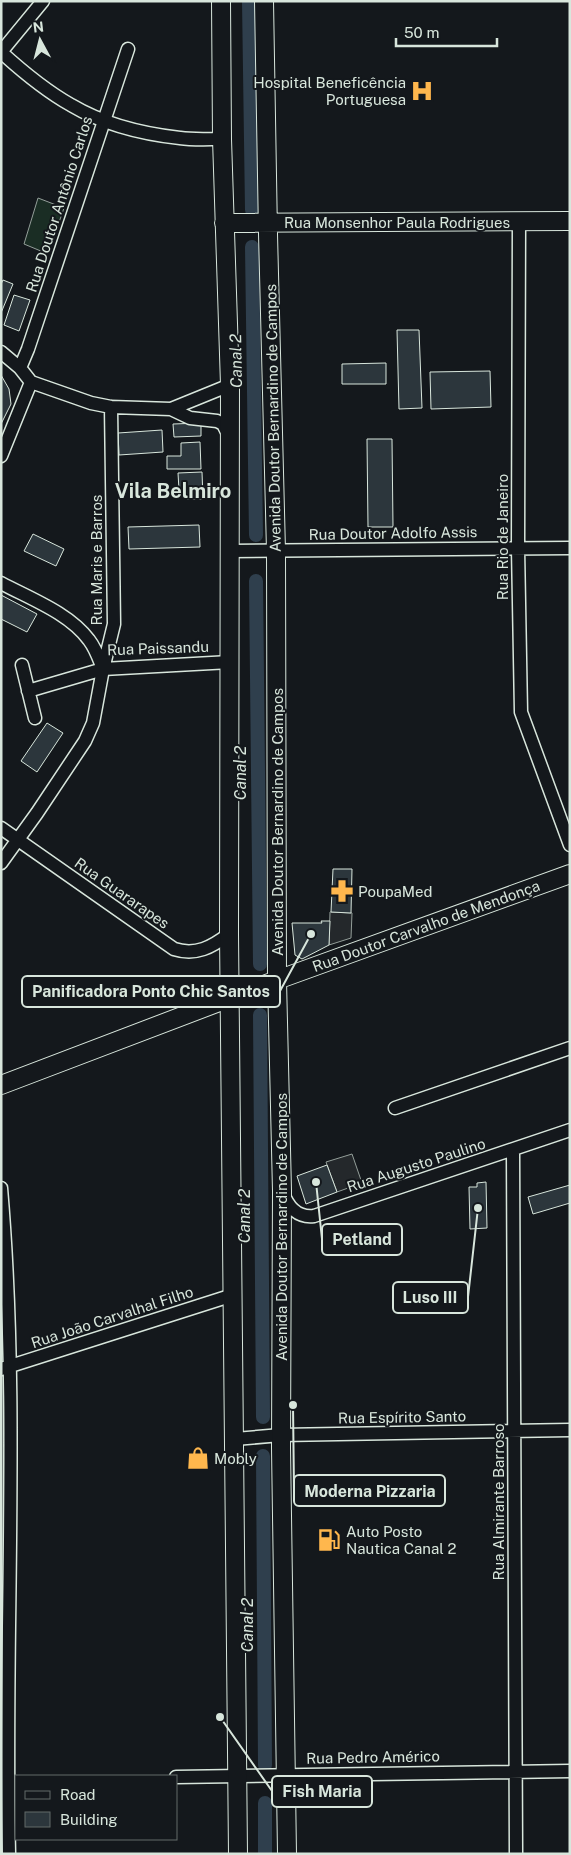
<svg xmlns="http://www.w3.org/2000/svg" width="571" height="1855" viewBox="0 0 571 1855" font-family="'Public Sans',sans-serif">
	<rect width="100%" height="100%" fill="#14181c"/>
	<path fill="#1a2d24" stroke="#939e99" d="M38,198L64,208L48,254L24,244Z"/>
	<path fill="#24282b" stroke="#939e99" d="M330,912L352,913L351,938L329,945Z
		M352,1154L362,1183L337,1192L326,1162Z"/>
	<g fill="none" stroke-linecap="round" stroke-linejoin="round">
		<path stroke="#2f3f4d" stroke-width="14" d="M249,1L252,210
			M252,247L256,535
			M256,581L260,964
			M260,1015L263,1417
			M263,1456L265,1765
			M265,1803V1854"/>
	</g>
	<path fill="#2c363c" stroke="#d8e6dc" d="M3,280L13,284L1,313V284Z
		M14,295L30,300L19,331L4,325Z
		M397,330H419L422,408L399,409Z
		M386,363V384H342V364Z
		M490,371L491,407L431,409L430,372Z
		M1,375L9,389L11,404L1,424Z
		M201,423V436L174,437L173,424Z
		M162,430L163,452L119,455L118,433Z
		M367,439H392L393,527H368Z
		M200,442L201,469H167V456H181V443Z
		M202,472L203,499H187V490H179L178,473Z
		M199,525L200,547L129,549L128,527Z
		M33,534L64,549L56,566L24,551Z
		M1,595L37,614L27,632L1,619Z
		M47,723L63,733L37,772L21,761Z
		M333,869H352L351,913L331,912Z
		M321,921H330L329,945L302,959L295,955L292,923H322Z
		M327,1165L337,1192L306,1204L297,1176Z
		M486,1182L487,1228L470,1229L469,1187H477V1183Z
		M570,1185V1203L533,1214L528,1197Z"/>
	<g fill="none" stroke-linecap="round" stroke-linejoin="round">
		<defs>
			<path id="street" d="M1,52C23,72 46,91 71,105C103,124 143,134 180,138C193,140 208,139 222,139
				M1,52L43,1
				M519,221L518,548L521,712L570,845
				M1,352L20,368L31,382L91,403L111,407L171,409L190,418L217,421L223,424L229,436
				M20,368L28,349L128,49
				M171,409L230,385
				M1,456L31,382
				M230,551L570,548
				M1,583C31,599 69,613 89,640C96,649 99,659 103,669L230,662
				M22,665L35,718
				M28,691L103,669
				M1,828L174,949C196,956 212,947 229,934
				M1,863L37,813L85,741L93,723L103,669L114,624L111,407
				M395,1108L570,1048
				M513,1150L516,1854
				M1,1188C20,1409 4,1632 9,1854
				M283,1193C288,1207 298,1218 314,1216L570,1130
				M1,1369L233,1295
				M235,1439L281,1435L570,1430
				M176,1777L570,1771"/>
			<path id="secondary" d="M221,1L222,139L230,385L229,934L238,1854
				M264,1L268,234L276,551L277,980L282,1191L281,1448L287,1854
				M224,223L570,221
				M1,1085L277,980L570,874"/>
		</defs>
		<use href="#street" stroke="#d8e6dc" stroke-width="15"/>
		<use href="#secondary" stroke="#d8e6dc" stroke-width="20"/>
		<use href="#street" stroke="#14181c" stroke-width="12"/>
		<use href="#secondary" stroke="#14181c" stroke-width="18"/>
	</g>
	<defs>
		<symbol id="hospital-bare" viewBox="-9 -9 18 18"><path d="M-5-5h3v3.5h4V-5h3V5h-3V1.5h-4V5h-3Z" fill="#ffb74d" stroke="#14181c" stroke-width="2.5" paint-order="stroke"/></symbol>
		<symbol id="pharmacy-bare" viewBox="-9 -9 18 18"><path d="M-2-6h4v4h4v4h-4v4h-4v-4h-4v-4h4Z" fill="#ffb74d" stroke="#14181c" stroke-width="2.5" paint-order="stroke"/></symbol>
		<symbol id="shop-bare" viewBox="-9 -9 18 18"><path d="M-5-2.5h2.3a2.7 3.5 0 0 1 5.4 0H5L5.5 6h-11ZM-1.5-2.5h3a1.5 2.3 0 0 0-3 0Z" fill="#ffb74d" stroke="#14181c" stroke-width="2.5" paint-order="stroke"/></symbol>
		<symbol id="fuel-bare" viewBox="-9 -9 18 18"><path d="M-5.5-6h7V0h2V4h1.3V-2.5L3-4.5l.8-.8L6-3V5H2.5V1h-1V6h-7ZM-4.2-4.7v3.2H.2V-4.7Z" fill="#ffb74d" stroke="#14181c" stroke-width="2.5" paint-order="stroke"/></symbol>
	</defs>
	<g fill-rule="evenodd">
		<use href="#hospital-bare" x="406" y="75" width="32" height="32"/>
		<use href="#pharmacy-bare" x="326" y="875" width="32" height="32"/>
		<use href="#shop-bare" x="182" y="1442" width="32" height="32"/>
		<use href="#fuel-bare" x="313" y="1524" width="32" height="32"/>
	</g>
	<g text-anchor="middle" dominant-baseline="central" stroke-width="4" stroke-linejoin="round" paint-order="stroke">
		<g font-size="15" fill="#d8e6dc" stroke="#14181c" text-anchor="start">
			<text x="406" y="82" text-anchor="end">Hospital Beneficência<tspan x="406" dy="17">Portuguesa</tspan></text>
			<text x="358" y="891">PoupaMed</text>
			<text x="214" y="1458">Mobly</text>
			<text x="346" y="1531">Auto Posto<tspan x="346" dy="17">Nautica Canal 2</tspan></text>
		</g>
		<g font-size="15" fill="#d8e6dc" stroke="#14181c">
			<text transform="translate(59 204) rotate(-72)">Rua Doutor Antônio Carlos</text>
			<text x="397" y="222">Rua Monsenhor Paula Rodrigues</text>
			<text transform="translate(273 418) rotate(-91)">Avenida Doutor Bernardino de Campos</text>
			<text transform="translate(393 533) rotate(-1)">Rua Doutor Adolfo Assis</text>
			<text transform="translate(502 537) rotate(-90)">Rua Rio de Janeiro</text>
			<text transform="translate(96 560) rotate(-90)">Rua Maris e Barros</text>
			<text transform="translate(158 648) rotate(-2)">Rua Paissandu</text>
			<text transform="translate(277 822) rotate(-90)">Avenida Doutor Bernardino de Campos</text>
			<text transform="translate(122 893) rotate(35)">Rua Guararapes</text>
			<text transform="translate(426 926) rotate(-20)">Rua Doutor Carvalho de Mendonça</text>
			<text transform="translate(416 1165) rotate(-18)">Rua Augusto Paulino</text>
			<text transform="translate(281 1227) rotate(-90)">Avenida Doutor Bernardino de Campos</text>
			<text transform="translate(112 1317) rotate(-18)">Rua João Carvalhal Filho</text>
			<text transform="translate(402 1417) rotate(-1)">Rua Espírito Santo</text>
			<text transform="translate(498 1502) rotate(-90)">Rua Almirante Barroso</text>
			<text transform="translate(373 1757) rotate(-1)">Rua Pedro Américo</text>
		</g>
		<g font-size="16" font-style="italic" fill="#d8e6dc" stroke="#14181c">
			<text transform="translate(236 361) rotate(-91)">Canal 2</text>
			<text transform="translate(240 773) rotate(-90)">Canal 2</text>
			<text transform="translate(244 1216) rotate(-90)">Canal 2</text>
			<text transform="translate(247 1625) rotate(-90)">Canal 2</text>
		</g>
		<g font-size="20" font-weight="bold" fill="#d8e6dc" stroke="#14181c">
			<text x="173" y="491">Vila Belmiro</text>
		</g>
	</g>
	<path fill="none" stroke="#d8e6dc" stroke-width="2" d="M311 934L280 991M316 1182L322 1239M478 1208L468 1297M293 1405L294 1491M220 1717L272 1791"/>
	<g fill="#d8e6dc" stroke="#14181c" stroke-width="2">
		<circle cx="311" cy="934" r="5"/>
		<circle cx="316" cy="1182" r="5"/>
		<circle cx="478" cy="1208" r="5"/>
		<circle cx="293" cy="1405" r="5"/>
		<circle cx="220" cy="1717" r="5"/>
	</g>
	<g fill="#14181c" stroke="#d8e6dc" stroke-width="2">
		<rect x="22" y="976" width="258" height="31" rx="5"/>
		<rect x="322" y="1224" width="80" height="31" rx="5"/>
		<rect x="393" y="1282" width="75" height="31" rx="5"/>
		<rect x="294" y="1475" width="151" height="31" rx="5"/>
		<rect x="272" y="1776" width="100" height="31" rx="5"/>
	</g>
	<g font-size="16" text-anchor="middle" font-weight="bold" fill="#d8e6dc">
		<text x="151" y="997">Panificadora Ponto Chic Santos</text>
		<text x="362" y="1245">Petland</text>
		<text x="430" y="1303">Luso III</text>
		<text x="370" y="1497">Moderna Pizzaria</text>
		<text x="322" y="1797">Fish Maria</text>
	</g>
	<rect width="571" height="1855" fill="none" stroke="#d8e6dc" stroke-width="5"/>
	<rect x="15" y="1775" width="162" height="65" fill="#14181c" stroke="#626a69"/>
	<rect x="25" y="1791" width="25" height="8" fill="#14181c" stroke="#626a69"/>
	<text x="60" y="1800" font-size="15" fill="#d8e6dc">Road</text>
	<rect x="25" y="1812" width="25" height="15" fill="#2c363c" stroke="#626a69"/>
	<text x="60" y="1825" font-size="15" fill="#d8e6dc">Building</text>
	<g transform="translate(40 40) rotate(353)" stroke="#14181c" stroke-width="4" paint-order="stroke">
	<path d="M0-4L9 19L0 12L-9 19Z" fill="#d8e6dc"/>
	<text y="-8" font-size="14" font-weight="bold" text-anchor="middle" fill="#d8e6dc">N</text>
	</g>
	<path d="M396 38v8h101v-8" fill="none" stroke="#d8e6dc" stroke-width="2.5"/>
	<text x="404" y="38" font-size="15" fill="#d8e6dc" stroke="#14181c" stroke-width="4" paint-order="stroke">50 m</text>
</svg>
